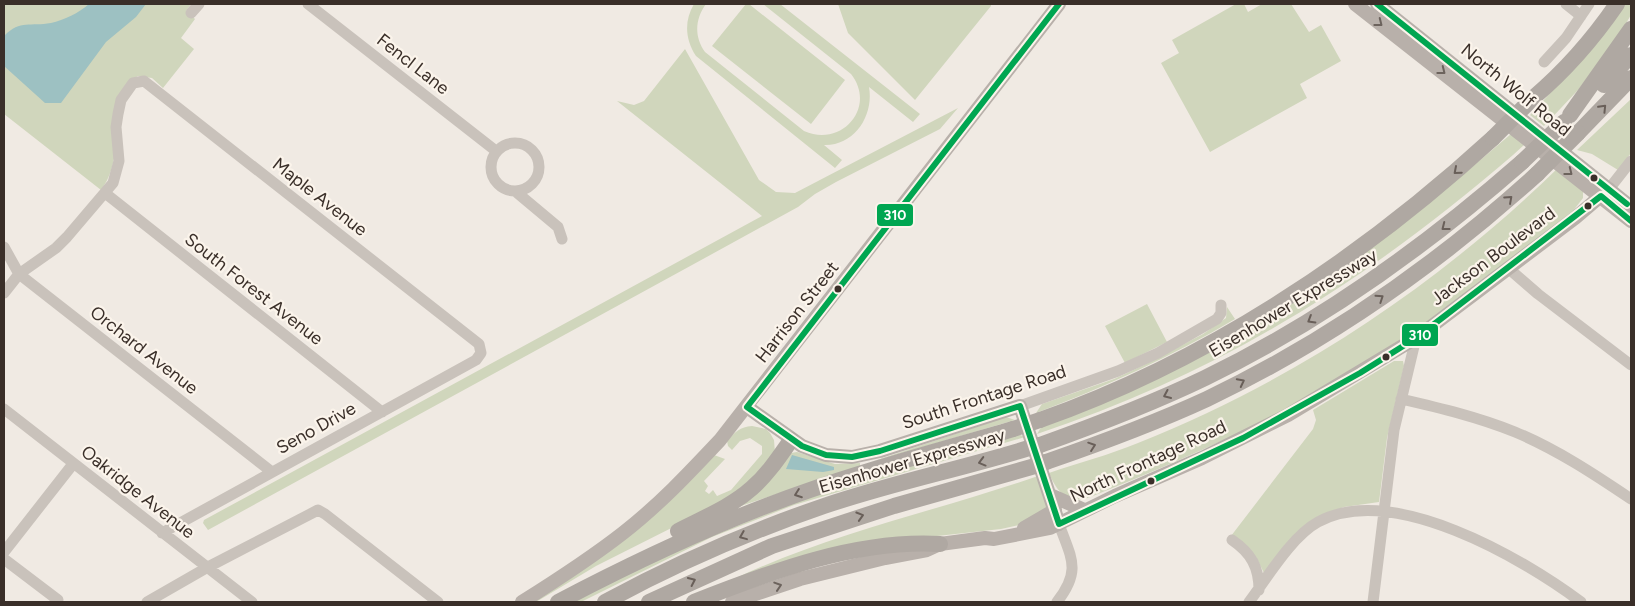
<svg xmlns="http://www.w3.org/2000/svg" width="1635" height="606" viewBox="0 0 1635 606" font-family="Figtree,sans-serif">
	<rect width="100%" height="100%" fill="#f0eae3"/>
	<path fill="#d0d6bc" d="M4,4H191L186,11L195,19L181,38L194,49L163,88L152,78L138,76L127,83L117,98C116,129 120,165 101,190L4,114Z
		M694,4H706C695,19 694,37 705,52L804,131C842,148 877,107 851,74L763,4H780L920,114L913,122L869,87C874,115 855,146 824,145L842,160L835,168L696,56C685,39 684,21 694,4Z
		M746,4H749L845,80L811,124L712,46Z
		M838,4H991V6L915,100L848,33Z
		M1236,4H1244L1248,12L1262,4H1291L1309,32L1321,25L1341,61L1300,84L1307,98L1210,152L1161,63L1179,53L1172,40Z
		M1624,4H1631V15L1619,35L1578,90L1544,126L1530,115L1577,64Z
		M685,49L759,180L776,192L795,193L958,108L940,129L836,182L815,194L798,207L208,530L203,523L204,520L762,216L617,101L634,105L644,101Z
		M1631,99V153L1618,170L1592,154L1577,150Z
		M1511,134L1524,145L1513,155C1367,281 1220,373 1037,434L1042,426L1129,392L1452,184Z
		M1559,167L1583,189V198L1573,211C1497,269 1423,330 1340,379C1260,427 1174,463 1088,498C1066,503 1057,492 1049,473C1078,463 1109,455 1138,443C1296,380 1438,285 1559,167Z
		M1147,304L1167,342L1125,363L1105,326Z
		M1227,307L1235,319C1171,357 1105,387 1036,413L1042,404L1114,379L1144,365L1203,334L1226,318Z
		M1394,361H1403L1404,366L1387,438L1379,502L1344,507L1317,517L1264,573L1256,557L1231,536L1313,429L1316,420L1313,410Z
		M1006,417L1015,420L868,463Z
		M752,426L766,429L770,433L774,440L775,453L765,467L725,501L596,566L536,602H531L714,455L725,459L704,481L708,486L705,491L709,494L713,490L717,496L731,490L762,454V446L750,438L740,441L732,450L728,446L727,441C735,432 740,427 752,426Z
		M1018,434L1025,437L794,505L712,537L581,602H571L650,561L811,496Z
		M797,452L835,464L860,463V466L735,508L791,453Z
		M1038,476L1048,509L1019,525L1001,529L919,538L734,579C831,533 937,511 1038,476Z"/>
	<path fill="#9dc1c2" d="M89,4H146L136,17L106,42L61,103H45L4,66V36C21,19 30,27 51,23C64,20 79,13 89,4Z
		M792,455L834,467V470L823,472L786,469Z"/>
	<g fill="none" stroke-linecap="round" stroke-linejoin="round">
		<path stroke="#c9c2bb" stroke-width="11" d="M308,4L496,151
			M1566,4L1581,16
			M191,13L199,4
			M1544,62L1566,38L1589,4
			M491 167a24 24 0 1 1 48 0a24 24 0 1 1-48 0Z
			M1609,189L1631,161
			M515,191L558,227L562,239
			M105,193L382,412
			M4,247L19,274L272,472
			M1508,268L1538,294L1631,365
			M4,293L19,274L56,248L67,237L113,183L119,161L116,127L118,114L121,100L133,83L144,81L479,344L481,353L476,360L162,533
			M1401,399C1440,408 1478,417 1515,432C1556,449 1594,474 1631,499
			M1020,406L1118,371L1158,353L1217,319L1221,313V305
			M4,409L252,602
			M1232,540C1251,553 1259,567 1259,590
			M4,552L73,464
			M4,559L58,600
			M147,602L208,567L318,510L325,514L438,602
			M1057,602C1082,570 1071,558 1059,524
			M1249,602C1267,578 1292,536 1318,522C1392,482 1522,558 1581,602
			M1373,602L1394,430L1416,338"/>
		<path stroke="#b8b0aa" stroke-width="14" d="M1355,4L1631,221
			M1377,4L1631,207
			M747,407L802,446L826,455L852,457L880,451L1020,406L1059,524
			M1050,495L1084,510
			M1024,528L1055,510
			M522,602C557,580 591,558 623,533C659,505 689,473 720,440L1059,4
			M732,602L800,579L885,558L927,550L940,544L985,538L994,539L1050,528L1115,496L1202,458L1288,415L1416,338L1575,218L1609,189"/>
		<path stroke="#afa8a2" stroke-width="16" d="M1604,85L1631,55
			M1533,98C1566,70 1593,39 1617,4
			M1570,115L1631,29
			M1578,133L1631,78
			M1040,420C1208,361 1362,258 1493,138
			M1040,445C1096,425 1151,404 1205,378C1321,322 1425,247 1522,162
			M1046,462C1101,443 1155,423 1207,399C1328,341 1439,263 1537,174
			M678,531C703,518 731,507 752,488C768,474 779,457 791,440
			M558,602C640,559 722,520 810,490C876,467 945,449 1013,429
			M605,602C675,564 748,532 824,506C891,483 961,469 1029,448
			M649,602L772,546L894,506L1035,466
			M694,602C770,572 857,539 940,544"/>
		<path stroke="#afa8a2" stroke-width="16" d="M1493,138L1533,98
			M1522,162L1564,122
			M1537,174L1578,133
			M1013,429L1040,420
			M1029,448L1040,445
			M1035,466L1046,462"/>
		<defs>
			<path id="bus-1" d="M1059,4L747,407L802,446L826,455L852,457L880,451L1020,406L1059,524L1243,438L1360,373L1416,338L1601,196L1631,221
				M1377,4L1627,204"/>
		</defs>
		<use href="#bus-1" stroke="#fbf4eb" stroke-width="10"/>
		<use href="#bus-1" stroke="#00a651" stroke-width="6"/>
	</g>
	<defs><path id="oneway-chevron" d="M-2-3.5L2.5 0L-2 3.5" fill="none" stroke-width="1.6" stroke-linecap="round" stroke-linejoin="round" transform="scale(1.25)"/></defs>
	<g stroke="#6c635d">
		<use href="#oneway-chevron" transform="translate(1379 23) rotate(38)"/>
		<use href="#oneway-chevron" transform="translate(1442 71) rotate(38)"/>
		<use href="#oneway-chevron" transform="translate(1569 172) rotate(38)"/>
		<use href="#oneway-chevron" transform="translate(778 586) rotate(-18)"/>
	</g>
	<g stroke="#695f59">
		<use href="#oneway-chevron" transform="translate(1603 108) rotate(-46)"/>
		<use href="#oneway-chevron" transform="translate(1457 171) rotate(139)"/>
		<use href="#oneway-chevron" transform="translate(1509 199) rotate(-42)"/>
		<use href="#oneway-chevron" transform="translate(1445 227) rotate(142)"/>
		<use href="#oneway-chevron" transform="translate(1380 298) rotate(-34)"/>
		<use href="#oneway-chevron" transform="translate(1311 320) rotate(149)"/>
		<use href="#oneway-chevron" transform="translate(1241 382) rotate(-27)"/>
		<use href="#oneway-chevron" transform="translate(1167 395) rotate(156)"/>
		<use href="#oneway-chevron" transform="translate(1092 446) rotate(-19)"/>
		<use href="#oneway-chevron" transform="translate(982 462) rotate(165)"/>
		<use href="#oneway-chevron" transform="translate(798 494) rotate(160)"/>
		<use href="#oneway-chevron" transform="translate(860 516) rotate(-17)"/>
		<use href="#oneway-chevron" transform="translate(743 536) rotate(158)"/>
		<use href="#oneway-chevron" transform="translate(692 581) rotate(-25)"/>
	</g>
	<g fill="#3a2f29" stroke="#fbf4eb" stroke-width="2">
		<circle cx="1594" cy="178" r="4.5"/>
		<circle cx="1588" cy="206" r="4.5"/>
		<circle cx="838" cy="289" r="4.5"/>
		<circle cx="1386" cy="357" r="4.5"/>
		<circle cx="1151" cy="481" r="4.5"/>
	</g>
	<g text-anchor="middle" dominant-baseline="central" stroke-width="4.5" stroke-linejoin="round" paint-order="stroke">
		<g font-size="18" fill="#3a2f29" stroke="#fbf4eb">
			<text transform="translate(413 64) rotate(38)">Fencl Lane</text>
			<text transform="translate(1516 90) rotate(39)">North Wolf Road</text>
			<text transform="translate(320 197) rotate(38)">Maple Avenue</text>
			<text transform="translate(1493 256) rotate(-37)">Jackson Boulevard</text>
			<text transform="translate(254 289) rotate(38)">South Forest Avenue</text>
			<text transform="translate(1293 303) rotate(-31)">Eisenhower Expressway</text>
			<text transform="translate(797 312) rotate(-52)">Harrison Street</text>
			<text transform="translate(144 350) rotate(38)">Orchard Avenue</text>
			<text transform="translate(984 397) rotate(-18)">South Frontage Road</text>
			<text transform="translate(316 428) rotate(-29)">Seno Drive</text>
			<text transform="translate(912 461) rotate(-16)">Eisenhower Expressway</text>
			<text transform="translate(1148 461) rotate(-25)">North Frontage Road</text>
			<text transform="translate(138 492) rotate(38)">Oakridge Avenue</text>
		</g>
	</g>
	<g stroke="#fbf4eb" stroke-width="2">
		<rect x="876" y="203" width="38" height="24" rx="5" fill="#00a651"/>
		<rect x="1401" y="323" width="38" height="24" rx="5" fill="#00a651"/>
	</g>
	<g font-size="14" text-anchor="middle" font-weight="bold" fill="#fff">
		<text x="895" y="220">310</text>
		<text x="1420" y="340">310</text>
	</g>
	<rect width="1635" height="606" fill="none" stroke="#3a2f29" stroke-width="10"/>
</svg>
